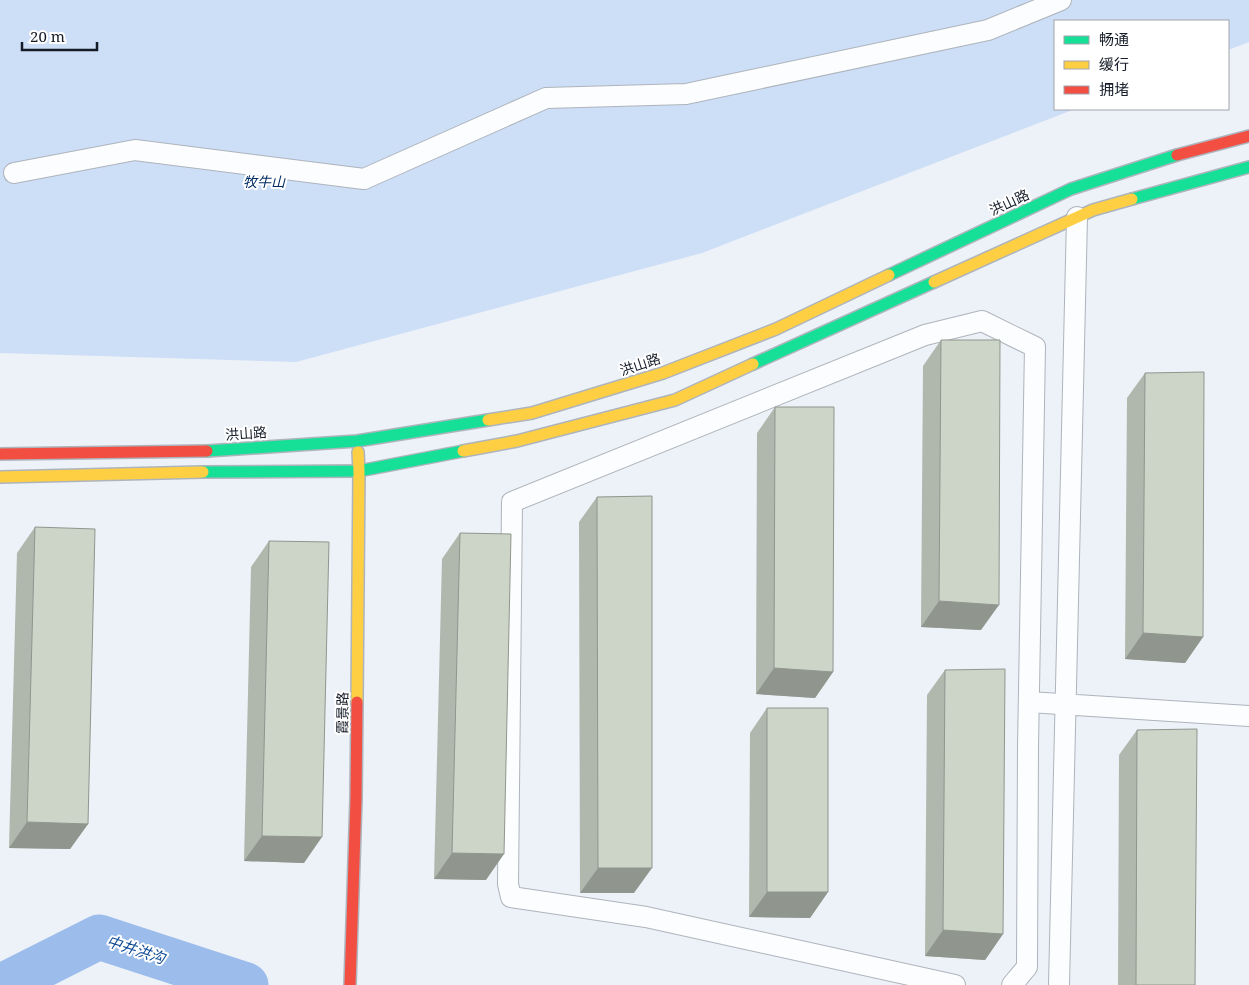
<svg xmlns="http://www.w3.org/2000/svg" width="1249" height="985" viewBox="0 0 1249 985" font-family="'Noto Serif','Noto Sans SC',serif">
	<rect width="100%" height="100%" fill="#edf1f8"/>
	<path fill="#cddef7" d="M0,0H1249V42L1228,50V21H1055V109H1075L702,253L296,362L0,353Z"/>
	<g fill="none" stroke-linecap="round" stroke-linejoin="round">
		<path stroke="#9cbdeb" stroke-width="45" d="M4,985L99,937L246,985"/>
		<defs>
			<path id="street" d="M14,173L135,150L364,179L546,98L686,94L988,30L1061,0
				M1029,702L1249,716
				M955,985L646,917L511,897L508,884L512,502L925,335L982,321L1035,347L1028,747L1027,967L1012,985
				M1059,985L1077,217"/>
			<path id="fast" d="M1132,199L1249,167
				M889,275L1071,189L1177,155
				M753,364L934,282
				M207,451L357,441L488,420
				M203,472L359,471L463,451"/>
			<path id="slow" d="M934,282L1093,210L1132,199
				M488,420L532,413L663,373L776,329L889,275
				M463,451L517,441L675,400L753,364
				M0,477L203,472
				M357,702L359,471L358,452"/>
			<path id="jam" d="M1177,155L1249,136
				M0,454L207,451
				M350,985L356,799L357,702"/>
		</defs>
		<use href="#street" stroke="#aeb4bc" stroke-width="22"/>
		<use href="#fast" stroke="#aeb4bc" stroke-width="14"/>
		<use href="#slow" stroke="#aeb4bc" stroke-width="14"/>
		<use href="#jam" stroke="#aeb4bc" stroke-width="14"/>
		<use href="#street" stroke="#fcfdfe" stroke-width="20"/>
		<use href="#fast" stroke="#16e098" stroke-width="11"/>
		<use href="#slow" stroke="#ffcf43" stroke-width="11"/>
		<use href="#jam" stroke="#f24e42" stroke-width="11"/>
	</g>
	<path fill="#b0b7ad" d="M941,340L981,630L921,627L923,366Z
		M1145,373L1203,637L1185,663L1125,659L1127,398Z
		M775,407L833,672L815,698L756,694L757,433Z
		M597,497L634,893H580L579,522Z
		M35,527L88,824L70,849L9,848L17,553Z
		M460,533L486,880L434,879L442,559Z
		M269,541L304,863L244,861L251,567Z
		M945,670L1003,934L985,960L925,956L927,695Z
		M767,708L828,892L810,918L749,917L750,733Z
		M1137,730L1195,985H1118L1119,755Z"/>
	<path fill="#90958d" d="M939,601L999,605L981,630L921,627Z
		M1143,633L1203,637L1185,663L1125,659Z
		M774,668L833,672L815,698L756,694Z
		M27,822L88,824L70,849L9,848Z
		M262,836L322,837L304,863L244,861Z
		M452,853L504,854L486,880L434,879Z
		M598,868H652L634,893H580Z
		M767,892H828L810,918L749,917Z
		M943,930L1003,934L985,960L925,956Z"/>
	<path fill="#cdd5c9" stroke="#90958d" d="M941,340H1000L999,605L939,601Z
		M1204,372L1203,637L1143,633L1145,373Z
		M775,407H834L833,672L774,668Z
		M652,496V868H598L597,497Z
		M35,527L95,529L88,824L27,822Z
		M460,533L511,534L504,854L452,853Z
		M269,541L329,542L322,837L262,836Z
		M1005,669L1003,934L943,930L945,670Z
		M767,708H828V892H767Z
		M1197,729L1195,985H1136L1137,730Z"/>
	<g text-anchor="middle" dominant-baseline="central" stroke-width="4" stroke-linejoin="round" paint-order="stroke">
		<g font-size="14" font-style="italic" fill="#002d64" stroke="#fff">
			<text x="264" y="181">牧牛山</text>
		</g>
		<g font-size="14" fill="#151c27" stroke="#fff">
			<text transform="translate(1009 202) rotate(-25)">洪山路</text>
			<text transform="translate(640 364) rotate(-18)">洪山路</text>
			<text transform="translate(246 433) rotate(-4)">洪山路</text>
			<text transform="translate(342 713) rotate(-89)">霞景路</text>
		</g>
		<g font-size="15" font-style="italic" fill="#0f4b95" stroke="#fff">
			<text transform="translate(136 949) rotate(18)">中井洪沟</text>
		</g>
	</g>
	<rect x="1054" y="20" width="175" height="90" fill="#ffffff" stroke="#a1a4a9"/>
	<rect x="1064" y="36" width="25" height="8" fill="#16e098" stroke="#a1a4a9"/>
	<text x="1099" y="45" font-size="15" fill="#151c27">畅通</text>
	<rect x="1064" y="61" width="25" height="8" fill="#ffcf43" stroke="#a1a4a9"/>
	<text x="1099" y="70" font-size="15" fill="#151c27">缓行</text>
	<rect x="1064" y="86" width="25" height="8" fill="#f24e42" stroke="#a1a4a9"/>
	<text x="1099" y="95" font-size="15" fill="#151c27">拥堵</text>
	<path d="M22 42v8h75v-8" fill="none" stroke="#151c27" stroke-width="2.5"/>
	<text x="30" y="42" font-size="15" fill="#151c27" stroke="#ffffff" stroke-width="4" paint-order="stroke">20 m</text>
</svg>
